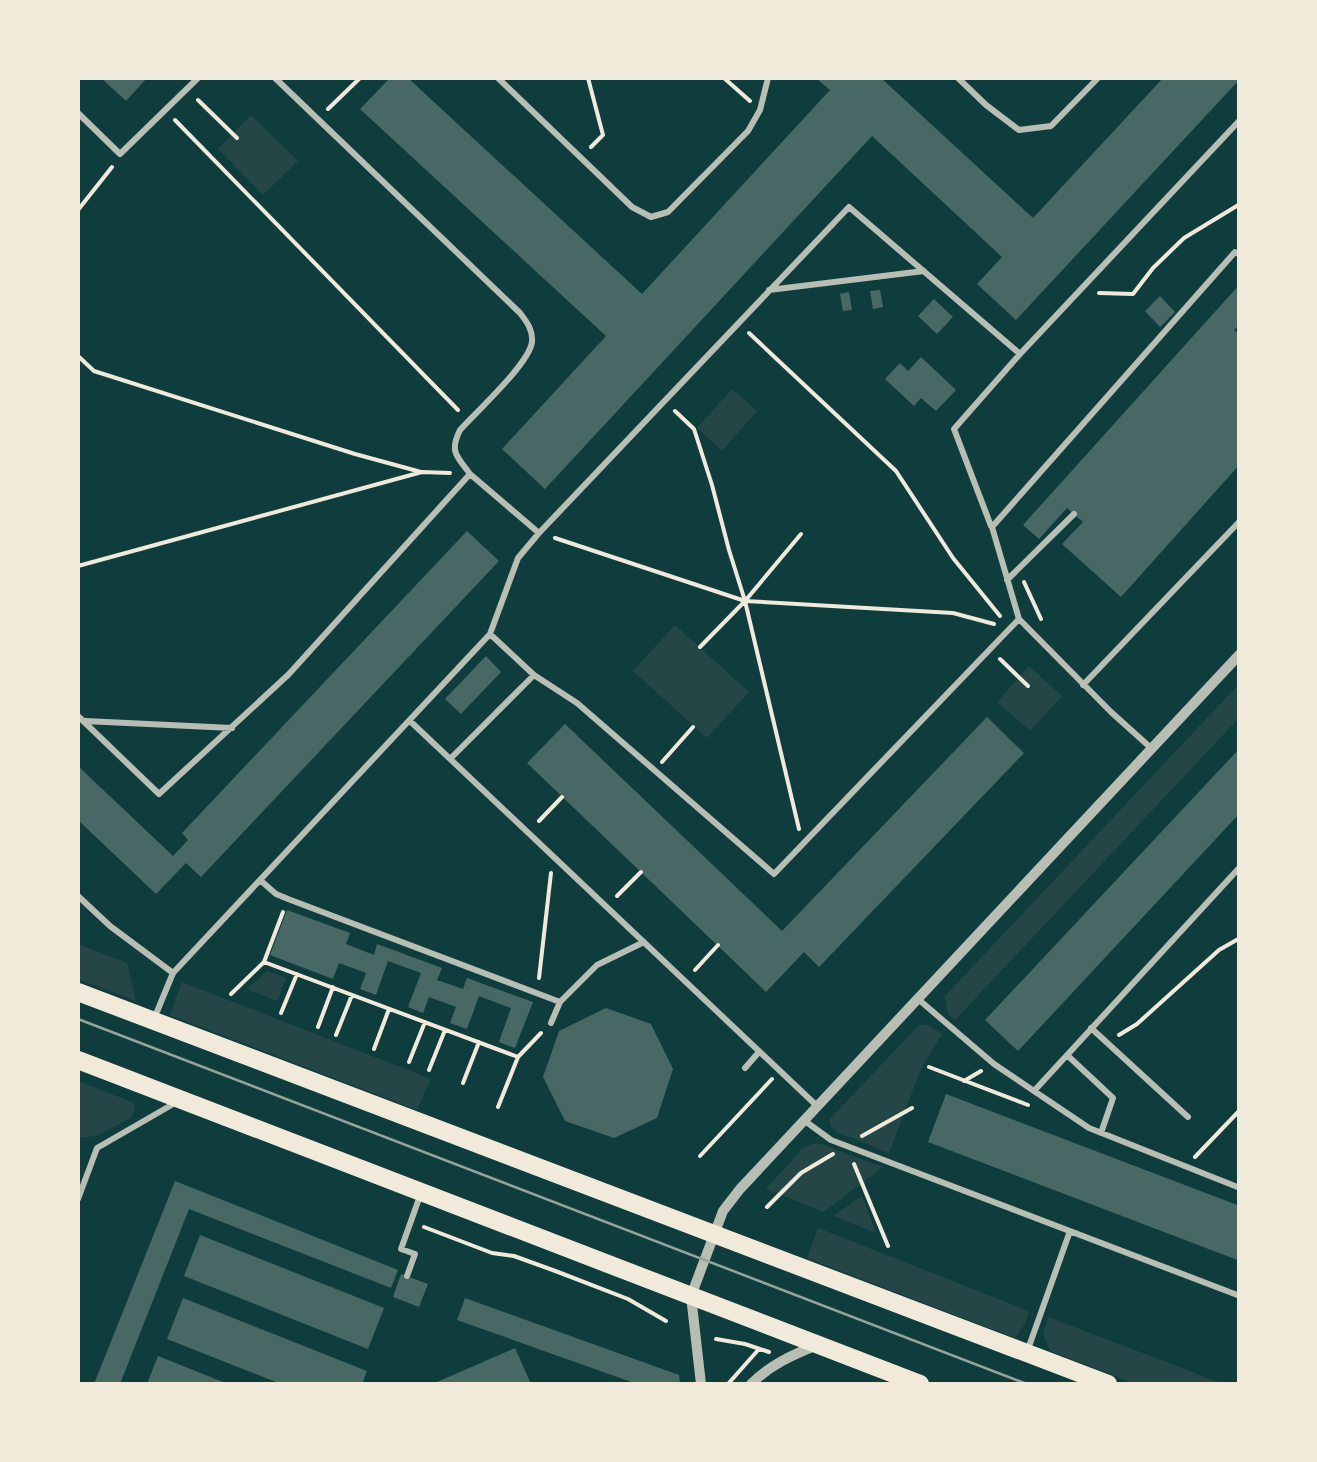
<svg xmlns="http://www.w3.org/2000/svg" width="1317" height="1462" viewBox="0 0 1317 1462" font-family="Helvetica,sans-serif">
	<rect width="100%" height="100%" fill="#0f3d3e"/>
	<path fill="#244646" d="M251,115L298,161L263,195L218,149Z
		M732,389L757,411L722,451L697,428Z
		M675,625L749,692L707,738L633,671Z
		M1029,666L1062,696L1030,731L997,702Z
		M1239,684V718L955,1020L948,1014L945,996Z
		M78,944L127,963L136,1001L78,979Z
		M267,971L286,978L277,1001L247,989Z
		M182,982L431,1079L417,1110L170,1015Z
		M919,1025H928L942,1034L920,1071L889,1153L837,1132L831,1127L829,1120Z
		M78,1081L132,1102L135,1107L131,1118L96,1136L78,1138Z
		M816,1143L824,1145L883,1167L824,1212L766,1189L804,1147Z
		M862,1196L876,1233L833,1216Z
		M818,1228L1029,1311L1025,1324L1015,1338L807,1258Z
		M1048,1317L1224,1384H1136L1050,1351L1043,1334Z"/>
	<path fill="#486865" d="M101,78H147L126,101Z
		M390,78H408L642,294L830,90L816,78H881L1033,218L1163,78L1240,79L1016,320L977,284L1002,257L872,136L545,489L502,449L606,336L360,109Z
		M1240,284V324L1234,330L1240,335V464L1121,597L1062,544L1083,522L1067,508L1039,539L1023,525Z
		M880,290L883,307L873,309L870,291Z
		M849,292L852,310L843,311L840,294Z
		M1160,296L1175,312L1160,327L1145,311Z
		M934,299L953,317L937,334L918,316Z
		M921,357L956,390L936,411L921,398L914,406L885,379L900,363L908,371Z
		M467,531L499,561L201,877L186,863L156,894L78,820V766L173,856L188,840L182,833Z
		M486,656L501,672L461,714L445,699Z
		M987,717L1024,753L819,967L804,952L766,992L527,763L565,724L782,931Z
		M1240,748V813L1018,1051L985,1020Z
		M287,910L350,933L346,944L374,955L377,944L442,968L437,980L463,989L467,978L533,1002L515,1048L499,1042L511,1008L479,996L467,1029L450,1023L456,1007L429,997L423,1013L408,1007L421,973L388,961L376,995L360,989L366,973L339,963L333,979L270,955Z
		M606,1008L651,1024L673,1069L657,1118L614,1138L565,1121L543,1077L559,1031Z
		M946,1094L1240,1206V1261L928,1142Z
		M175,1181L398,1270L391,1288L189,1209L120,1384H94Z
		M200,1235L384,1308L368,1349L184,1276Z
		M401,1274L428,1284L419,1307L393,1297Z
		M183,1298L367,1371L362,1384H281L167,1339Z
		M465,1298L679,1375L680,1384H637L457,1320Z
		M515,1348L531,1384H438L437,1382Z
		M158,1356L228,1384H147Z"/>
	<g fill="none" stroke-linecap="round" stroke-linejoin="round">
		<path stroke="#f1e9da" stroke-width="4" d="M588,78L603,135L591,147
			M724,78L750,101
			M198,100L237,138
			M328,109L360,78
			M175,120L458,410
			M78,210L112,167
			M1099,293L1133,294L1153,268L1184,238L1240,204
			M749,333L896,471L953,558L1000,616
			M78,356L94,371L355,454L421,472
			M675,411L694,429L712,485L729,550L745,601L799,829
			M555,538L745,601
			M78,566L422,472L450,473
			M1024,582L1041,619
			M745,601L801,534
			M700,647L745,601L953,613L994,624
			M1000,659L1028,686
			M662,762L693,727
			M539,821L562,797
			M617,896L641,872
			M264,962L518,1057
			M695,970L718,945
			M539,978L551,873
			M231,994L264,962L283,912
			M281,1013L297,974
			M318,1027L333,987
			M336,1035L352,995
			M1119,1035L1137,1024L1219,950L1240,938
			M374,1049L389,1009
			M409,1062L425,1022
			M929,1067L1028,1105
			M429,1070L445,1030
			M964,1081L981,1071
			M463,1083L479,1042
			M498,1107L518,1057L541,1033
			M862,1136L912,1108
			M700,1156L772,1079
			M1195,1157L1240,1110
			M854,1164L888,1246
			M767,1207L801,1173L833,1154
			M424,1227L492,1253L514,1256L558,1272L628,1299L666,1321
			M716,1339L745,1344L769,1352
			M728,1384L759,1349"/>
		<path stroke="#b8beb3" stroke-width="6" d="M498,78L632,207L651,217L668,212L748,131L760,110L768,78
			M958,78L986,105L1019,130L1051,126L1098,78
			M78,113L120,154L198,78
			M769,290L924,271
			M470,474L539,533
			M991,526L954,429L1020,354
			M1007,580L1074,514
			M490,634L534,675L577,703L774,874L1019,619
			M1083,685L1240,521
			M78,716L159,794L289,674L470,474C457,456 449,452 460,430C477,411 529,364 532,342C533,330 527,322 520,313L275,78
			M85,721L232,728
			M410,721L817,1106
			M1151,748L1111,712L1019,619L992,527L1235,252L1240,255
			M451,758L534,675
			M260,880L276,894L288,899L560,1002
			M78,896L110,926L173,973
			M918,999L994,1064L1089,1128L1240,1188
			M154,1019L173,973L490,634L518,558L539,533L849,207L1020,354L1240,120
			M551,1023L560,1002L597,965L644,942
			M1091,1028L1188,1117
			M1067,1055L1113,1098L1101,1133
			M745,1068L759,1052
			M1034,1091L1240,867
			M805,1121L831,1140L1240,1296
			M78,1199L97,1148L175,1103
			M407,1276L415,1254L401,1249L421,1193
			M1027,1352L1070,1231"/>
		<path stroke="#b8beb3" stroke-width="10" d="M701,1384L691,1296L723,1211L740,1189L1240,654
			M751,1384C770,1365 792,1355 817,1345"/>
		<path stroke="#f1e9da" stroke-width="18" d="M78,992L1108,1384
			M78,1060L920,1384"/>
		<path stroke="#97a49c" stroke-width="2.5" d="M78,1019L1027,1384"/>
	</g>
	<rect width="1317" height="1462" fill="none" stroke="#f1e9da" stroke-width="160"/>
</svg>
